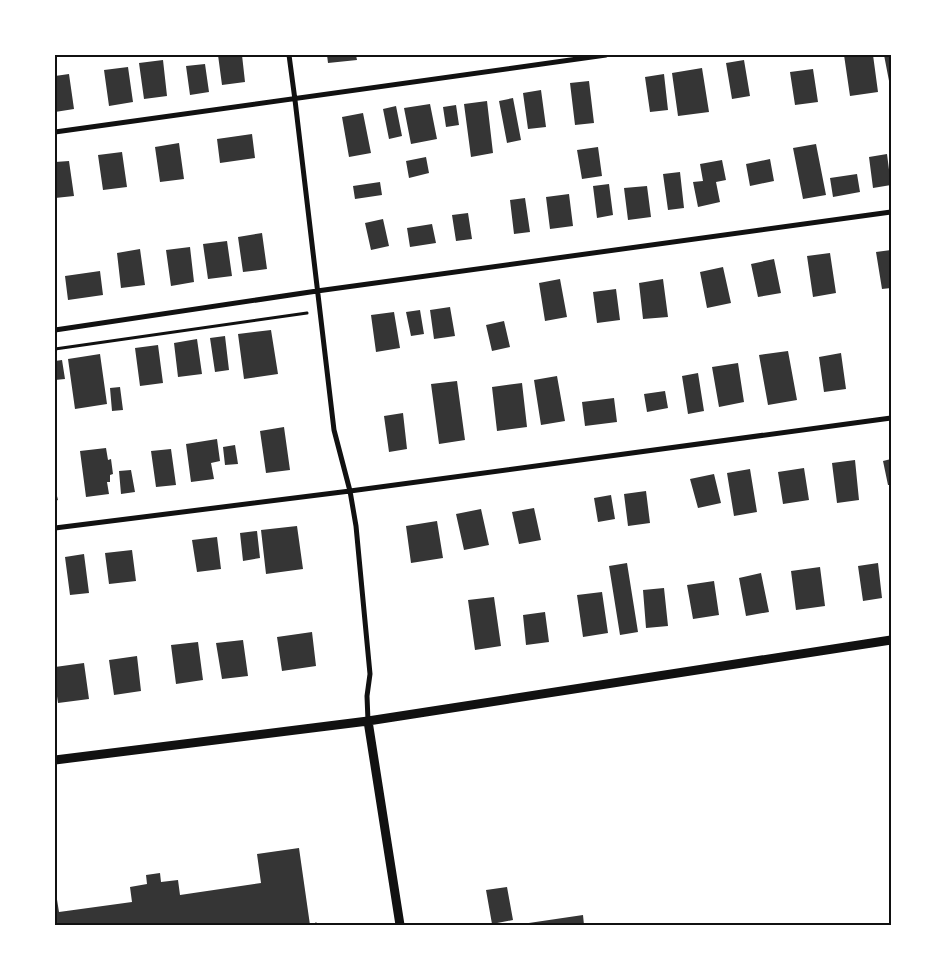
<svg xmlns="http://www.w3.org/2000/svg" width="946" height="980" viewBox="0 0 946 980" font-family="'Playfair Display',serif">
	<rect width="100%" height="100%" fill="#fff"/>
	<path fill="#353535" d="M218,55H242L245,82L222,85Z
		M327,55H356L357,60L328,63Z
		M844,55H873L878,92L850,96Z
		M884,55H891V86H890Z
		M163,60L167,96L144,99L139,63Z
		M744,60L750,96L732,99L726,63Z
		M205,64L209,92L190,95L186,66Z
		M128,67L133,102L109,106L104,70Z
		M702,68L709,112L678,116L672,73Z
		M813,69L818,102L795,105L790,72Z
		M69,74L74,109L55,112V76Z
		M664,74L668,110L650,112L645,77Z
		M589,81L594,123L575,125L570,83Z
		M541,90L546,127L528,129L523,93Z
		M513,98L521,140L507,143L499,101Z
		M487,101L493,153L471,157L464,104Z
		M430,104L437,139L411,144L404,108Z
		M456,105L459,125L446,127L443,107Z
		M396,106L402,136L389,139L383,109Z
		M363,113L371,153L349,157L342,117Z
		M252,134L255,158L220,163L217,139Z
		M179,143L184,179L160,182L155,147Z
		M816,144L826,195L803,199L793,148Z
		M598,147L602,176L582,179L577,150Z
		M122,152L127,187L103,190L98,155Z
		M887,154L891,185L873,188L869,157Z
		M426,157L429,173L409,178L406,161Z
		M770,159L774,181L750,186L746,164Z
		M722,160L726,180L716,182L720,202L698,207L693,182L703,181L700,164Z
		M69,161L74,196L55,198V162Z
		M680,172L684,208L668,210L663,174Z
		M857,174L860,192L833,197L830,178Z
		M380,182L382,195L355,199L353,186Z
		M609,184L613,215L597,218L593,186Z
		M647,186L651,217L628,220L624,188Z
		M569,194L573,226L550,229L546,197Z
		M525,198L530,232L514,234L510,200Z
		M468,213L472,239L456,241L452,215Z
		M383,219L389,246L371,250L365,223Z
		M432,224L436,243L410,247L407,228Z
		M262,233L267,269L243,272L238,237Z
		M227,241L232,276L208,279L203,244Z
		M190,247L194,282L171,286L166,250Z
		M140,249L145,285L121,288L117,253Z
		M891,250V288L882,289L876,252Z
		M830,253L836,293L813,297L807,256Z
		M774,259L781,293L758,297L751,264Z
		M723,267L731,303L707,308L700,272Z
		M100,271L103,295L68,300L65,276Z
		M560,279L567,317L545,321L539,283Z
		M663,279L668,317L643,319L639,283Z
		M616,289L620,320L597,323L593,292Z
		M450,307L455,336L434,339L430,310Z
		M420,310L424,334L411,336L406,312Z
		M394,312L400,348L376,352L371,315Z
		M504,321L510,347L492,351L486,325Z
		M271,330L278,374L244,379L238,334Z
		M225,336L229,370L215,372L210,338Z
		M197,339L202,374L178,377L174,343Z
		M158,345L163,383L140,386L135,348Z
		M788,351L797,400L768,405L759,355Z
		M841,353L846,389L824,392L819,357Z
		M100,354L107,404L75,409L68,359Z
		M62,360L65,379L55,380V361Z
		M738,363L744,402L719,407L712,367Z
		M698,373L704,411L688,414L682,376Z
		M557,376L565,421L541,425L534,380Z
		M457,381L465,440L439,444L431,384Z
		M522,383L527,427L497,431L492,387Z
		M120,387L123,410L112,411L110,388Z
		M665,391L668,408L647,412L644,394Z
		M614,398L617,422L585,426L582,402Z
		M403,413L407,449L389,452L384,416Z
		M284,427L290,470L266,473L260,431Z
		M217,439L220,461L211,463L214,479L191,482L186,444Z
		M235,445L238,464L225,465L223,447Z
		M106,448L108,460L111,459L113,474L110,475V482H107L109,494L86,497L80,451Z
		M171,449L176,485L156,487L151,451Z
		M891,459V485H888L883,461Z
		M855,460L859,500L837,503L832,463Z
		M804,468L809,500L783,504L778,472Z
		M750,469L757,512L734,516L727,473Z
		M131,470L135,492L121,494L119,471Z
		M714,474L721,503L698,508L690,479Z
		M55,488L58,500L55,501Z
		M646,491L650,523L628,526L624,494Z
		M611,495L615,519L598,522L594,498Z
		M534,508L541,540L519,544L512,512Z
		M481,509L489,545L464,550L456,514Z
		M437,521L443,558L411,563L406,526Z
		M297,526L303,569L266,574L261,530Z
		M257,531L260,558L243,561L240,533Z
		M217,537L221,569L197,572L192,540Z
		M132,550L136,581L109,584L105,553Z
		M84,554L89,593L70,595L65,557Z
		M627,563L638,632L620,635L609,566Z
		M878,563L882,598L863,601L858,566Z
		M820,567L825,606L796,610L791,571Z
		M761,573L769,612L746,616L739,578Z
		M714,581L719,615L693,619L687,585Z
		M664,588L668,626L646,628L643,590Z
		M602,592L608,633L583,637L577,595Z
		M494,597L501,646L475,650L468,600Z
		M545,612L549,642L526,645L523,615Z
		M312,632L316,666L282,671L277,637Z
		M243,640L248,676L222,679L216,643Z
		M198,642L203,680L176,684L171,645Z
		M137,656L141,691L114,695L109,660Z
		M84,663L89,699L58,703L55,683V667Z
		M299,848L310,925H55V887L59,912L132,902L130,887L147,884L146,875L160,873L161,882L178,880L180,895L261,883L257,854Z
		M507,887L513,920L492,924L486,890Z
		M583,915L584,925H522V924Z"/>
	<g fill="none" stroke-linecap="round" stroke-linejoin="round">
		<path stroke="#111" stroke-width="3" d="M55,349L307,313
			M316,924L318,925"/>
		<path stroke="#111" stroke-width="5" d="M289,55L295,100L334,430L350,491L356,526L370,674L367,696L368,721
			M55,132L606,55
			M55,330L317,291L891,212
			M55,528L350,491L891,418"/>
		<path stroke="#111" stroke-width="9" d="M368,721L400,925
			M55,760L368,721L891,640"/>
	</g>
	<rect width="946" height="980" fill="none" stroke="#ffffff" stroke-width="112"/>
	<rect x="56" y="56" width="834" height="868" fill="none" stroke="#111" stroke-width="2"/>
</svg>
